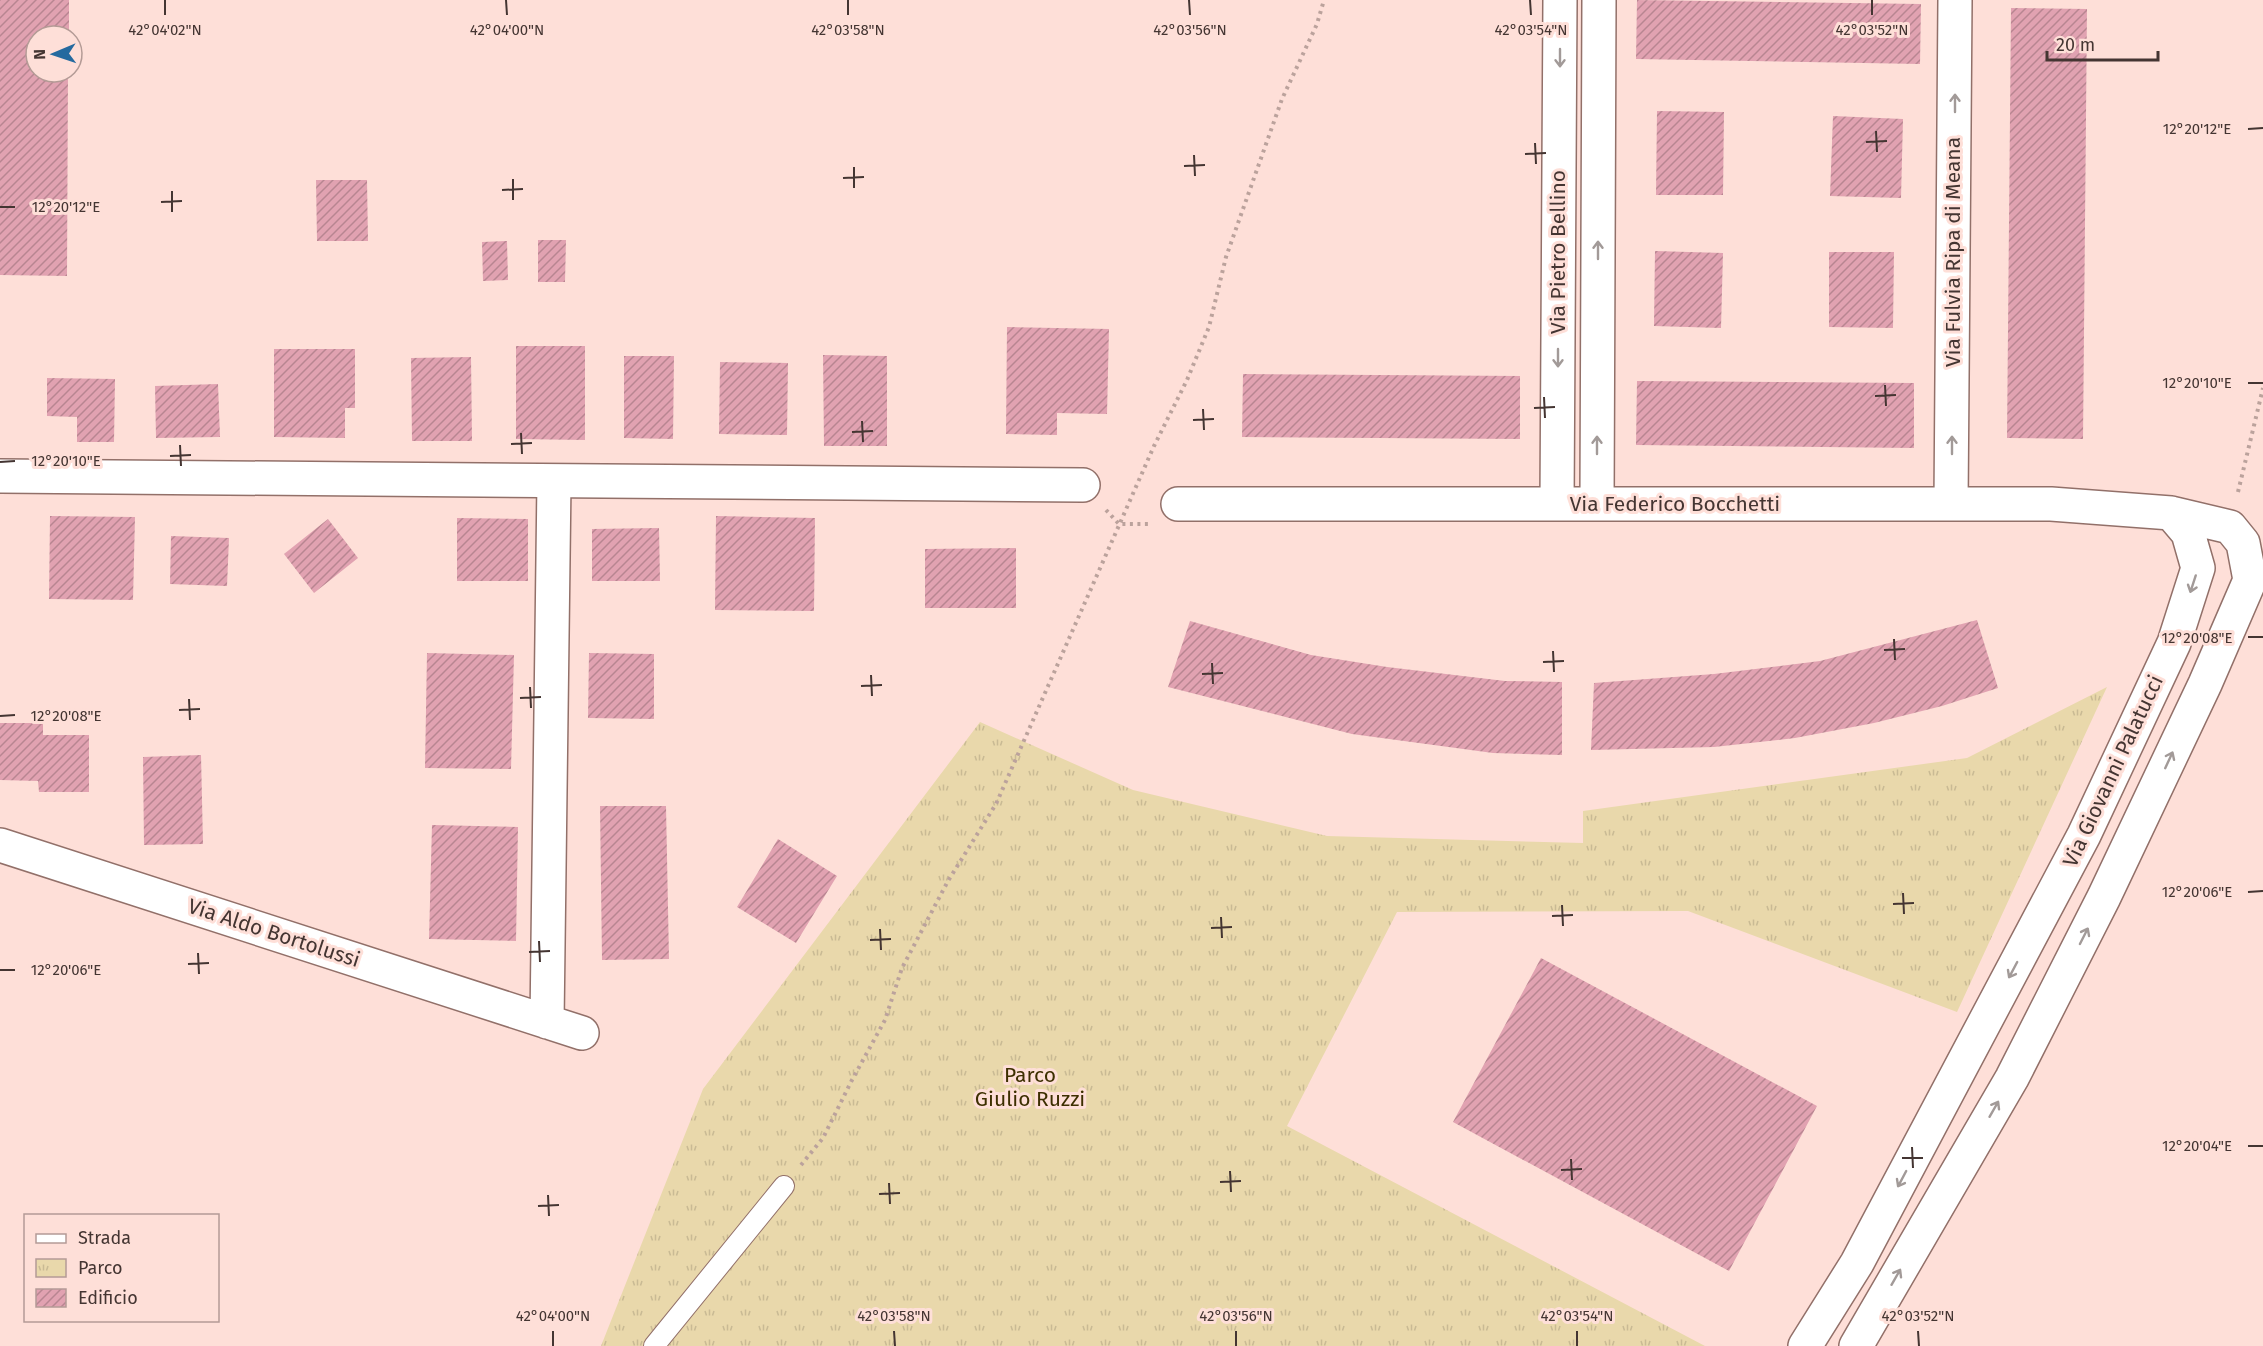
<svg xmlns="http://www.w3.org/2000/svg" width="2263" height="1346" viewBox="0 0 2263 1346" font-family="'Fira Sans',sans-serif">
	<defs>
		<pattern id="park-tufts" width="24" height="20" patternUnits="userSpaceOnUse" patternTransform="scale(1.5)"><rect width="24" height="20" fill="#e9d8ab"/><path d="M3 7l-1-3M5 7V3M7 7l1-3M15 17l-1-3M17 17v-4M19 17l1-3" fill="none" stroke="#c9ba94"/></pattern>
		<pattern id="building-hatch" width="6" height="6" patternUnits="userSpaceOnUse" patternTransform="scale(1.5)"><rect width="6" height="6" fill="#e1a2b1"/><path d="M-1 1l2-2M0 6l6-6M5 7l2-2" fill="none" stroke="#b88591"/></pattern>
	</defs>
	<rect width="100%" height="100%" fill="#fedfd8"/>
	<path fill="url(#park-tufts)" d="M2107,687L1957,1012L1688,911L1397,912L1287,1126L1705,1346H601L703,1089L980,722L1133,790L1327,836L1583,843V811L1967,758Z"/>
	<path fill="url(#building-hatch)" d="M0,0H69V36H36V72H68L67,276L0,275Z
		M1637,0L1921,4L1920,64L1636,59Z
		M2011,8L2087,9L2083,439L2007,438Z
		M1657,111L1724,112L1723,195H1656Z
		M1833,116L1903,119L1901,198L1830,196Z
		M316,180H367L368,241H317Z
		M538,240H566L565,282H538Z
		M507,241L508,280L483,281L482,242Z
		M1655,251L1723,253L1721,328L1654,326Z
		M1829,252H1894L1893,328L1829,327Z
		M1007,327L1109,329L1107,414L1057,413V435L1006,434Z
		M516,346H585V440L516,439Z
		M274,349H355V408H345V438L274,437Z
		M823,355L887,356V446H824Z
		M624,356H674L673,439L624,438Z
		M471,357L472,441H412L411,358Z
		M720,362L788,363L787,435L719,434Z
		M1243,374L1520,376V439L1242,437Z
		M47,378L115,379L114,442H77V417L47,416Z
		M1637,381L1914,383V448L1636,445Z
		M218,384L220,437L156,438L155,386Z
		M50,516L135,517L133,600L49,599Z
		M716,516L815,518L814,611L715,610Z
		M457,518L528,519V581H457Z
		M328,519L358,558L314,593L284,554Z
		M659,528L660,581H592V529Z
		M171,536L229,538L227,586L170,584Z
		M1016,548V608H925V549Z
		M1977,620L1998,688L1942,706L1874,723L1795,738L1714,747L1591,750L1594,683L1714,674L1820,661Z
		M1190,621L1311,655L1387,667L1505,681L1562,682V755L1493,753L1352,734L1168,687Z
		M427,653L514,655L511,769L425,768Z
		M589,653L654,654V719L588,718Z
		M0,723H43V735H89V792H39L38,781L0,780Z
		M201,755L203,844L144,845L143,757Z
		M600,806H666L669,959L602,960Z
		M432,825L518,827L516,941L429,939Z
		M778,839L837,876L796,943L737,907Z
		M1541,958L1817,1106L1729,1271L1453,1122Z"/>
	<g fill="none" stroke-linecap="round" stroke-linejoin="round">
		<defs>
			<path id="service" d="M654,1346L784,1186"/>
			<path id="minor" d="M0,476L1083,485
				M1178,504H2051L2171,513L2230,527L2243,543L2250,580L2205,684L2104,897L2012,1078L1856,1346
				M1557,504L1560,0
				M1597,504L1599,0
				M1951,504L1955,0
				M0,845L582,1033
				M547,1022L554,481
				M1805,1346L1857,1263L2084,835L2174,643L2198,568L2188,533L2171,513"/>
		</defs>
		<use href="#service" stroke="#927069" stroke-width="22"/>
		<use href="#minor" stroke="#927069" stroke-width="36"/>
		<path stroke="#bba29c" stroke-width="4" stroke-dasharray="3 4.5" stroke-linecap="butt" d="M2238,492L2263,388
			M1106,510L1119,524H1150
			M801,1165L823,1138L852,1080L885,1020L902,968L948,881L996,804L1154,446L1187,380L1209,327L1226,257L1282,99L1317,24L1324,0"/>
		<use href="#service" stroke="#fff" stroke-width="20"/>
		<use href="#minor" stroke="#fff" stroke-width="33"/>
	</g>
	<defs><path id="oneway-shaft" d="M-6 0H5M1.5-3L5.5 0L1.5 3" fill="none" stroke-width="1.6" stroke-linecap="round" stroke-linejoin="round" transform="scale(1.5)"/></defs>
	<g stroke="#a29a98">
		<use href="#oneway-shaft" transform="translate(1560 58) rotate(90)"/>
		<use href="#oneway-shaft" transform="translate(1955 103) rotate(-90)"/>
		<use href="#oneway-shaft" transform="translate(1598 250) rotate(-90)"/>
		<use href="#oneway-shaft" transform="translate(1558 358) rotate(90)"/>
		<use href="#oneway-shaft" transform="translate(1597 445) rotate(-90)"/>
		<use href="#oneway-shaft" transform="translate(1952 445) rotate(-90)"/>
		<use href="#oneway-shaft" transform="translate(2193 584) rotate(108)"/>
		<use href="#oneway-shaft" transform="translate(2169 760) rotate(-65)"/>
		<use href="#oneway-shaft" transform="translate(2084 936) rotate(-63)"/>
		<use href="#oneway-shaft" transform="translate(2013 970) rotate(118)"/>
		<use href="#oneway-shaft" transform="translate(1994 1109) rotate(-60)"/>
		<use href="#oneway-shaft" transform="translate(1902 1179) rotate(118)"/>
		<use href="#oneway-shaft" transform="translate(1896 1277) rotate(-60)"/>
	</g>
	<path fill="none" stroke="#443532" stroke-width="2" d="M165,0V15M506,0L507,15M848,0V15M1189,0L1190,15M1530,0L1531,15M1872,0V15M2248,129L2263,128M1876,131L1877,152M1866,142L1887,141M1535,143L1536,164M1525,154L1546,153M1194,155L1195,176M1184,166L1205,165M854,167V188M843,178L864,177M513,179V200M502,190L523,189M172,191V212M161,202L182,201M0,207H15M2248,383H2263M1885,385L1886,406M1875,396L1896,395M1544,397L1545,418M1534,408L1555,407M1203,409L1204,430M1193,420L1214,419M862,421L863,442M852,432L873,431M521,433L522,454M511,444L532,443M180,445L181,466M170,456L191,455M0,462L15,461M2248,637H2263M1894,639L1895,660M1884,650L1905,649M1553,651L1554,672M1543,662L1564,661M1212,663L1213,684M1202,674L1223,673M871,675L872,696M861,686L882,685M530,687L531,708M520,698L541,697M189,699L190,720M179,710L200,709M0,716L15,715M2248,892L2263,891M1903,893L1904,914M1893,904L1914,903M1562,905L1563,926M1552,916L1573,915M1221,917L1222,938M1211,928L1232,927M880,929L881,950M870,940L891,939M539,941L540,962M529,952L550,951M198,953L199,974M188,964L209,963M0,970H15M2248,1146H2263M1912,1147L1913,1168M1902,1158H1923M1571,1159L1572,1180M1561,1170L1582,1169M1230,1171L1231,1192M1220,1182L1241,1181M889,1183L890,1204M879,1194L900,1193M548,1195L549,1216M538,1206L559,1205M553,1331V1346M894,1331L895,1346M1236,1331V1346M1577,1331V1346M1918,1331L1919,1346"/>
	<g text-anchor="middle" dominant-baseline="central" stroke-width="6" stroke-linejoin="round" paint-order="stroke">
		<g font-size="21" fill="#443532" stroke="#fedfd8">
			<text transform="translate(1558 252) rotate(-90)">Via Pietro Bellino</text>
			<text transform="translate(1953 252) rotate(-90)">Via Fulvia Ripa di Meana</text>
			<text x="1675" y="504">Via Federico Bocchetti</text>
			<text transform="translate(2113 771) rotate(-65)">Via Giovanni Palatucci</text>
			<text transform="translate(274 933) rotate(18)">Via Aldo Bortolussi</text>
		</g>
		<g font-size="21" fill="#3d2f00" stroke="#fedfd8">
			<text x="1030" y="1075">Parco<tspan x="1030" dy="24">Giulio Ruzzi</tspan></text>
		</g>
	</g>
	<g font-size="15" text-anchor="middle" fill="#443532" stroke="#fedfd8" stroke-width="6" stroke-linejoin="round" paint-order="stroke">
		<text x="165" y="35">42°04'02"N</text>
		<text x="507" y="35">42°04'00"N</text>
		<text x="848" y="35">42°03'58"N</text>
		<text x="1190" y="35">42°03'56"N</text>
		<text x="1531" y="35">42°03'54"N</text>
		<text x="1872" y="35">42°03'52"N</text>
		<text x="2197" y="134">12°20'12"E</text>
		<text x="66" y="212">12°20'12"E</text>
		<text x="2197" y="388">12°20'10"E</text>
		<text x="66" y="466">12°20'10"E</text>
		<text x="2197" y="643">12°20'08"E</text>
		<text x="66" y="721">12°20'08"E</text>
		<text x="2197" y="897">12°20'06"E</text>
		<text x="66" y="975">12°20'06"E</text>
		<text x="2197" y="1151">12°20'04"E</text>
		<text x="553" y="1321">42°04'00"N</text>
		<text x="894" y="1321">42°03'58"N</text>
		<text x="1236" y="1321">42°03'56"N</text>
		<text x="1577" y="1321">42°03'54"N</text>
		<text x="1918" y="1321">42°03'52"N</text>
	</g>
	<rect x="24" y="1214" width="195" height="108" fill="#fedfd8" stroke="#b49b96" stroke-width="1.5"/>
	<rect x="36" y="1234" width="30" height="9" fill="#ffffff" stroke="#b49b96" stroke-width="1.5"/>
	<text x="78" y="1244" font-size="18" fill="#443532">Strada</text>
	<rect x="36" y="1259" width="30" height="18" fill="url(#park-tufts)" stroke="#b49b96" stroke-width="1.5"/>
	<text x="78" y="1274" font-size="18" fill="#443532">Parco</text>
	<rect x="36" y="1289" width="30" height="18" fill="url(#building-hatch)" stroke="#b49b96" stroke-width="1.5"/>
	<text x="78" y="1304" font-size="18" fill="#443532">Edificio</text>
	<g transform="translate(54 54) rotate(268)"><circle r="28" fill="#fedfd8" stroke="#b49b96" stroke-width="1.5"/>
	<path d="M0-4.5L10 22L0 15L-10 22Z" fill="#256a9f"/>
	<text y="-9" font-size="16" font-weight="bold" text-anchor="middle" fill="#443532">N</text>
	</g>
	<path d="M2047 51v9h111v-9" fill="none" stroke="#443532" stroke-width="3"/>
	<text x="2056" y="51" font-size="18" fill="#443532" stroke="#fedfd8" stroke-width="4.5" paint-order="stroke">20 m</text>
</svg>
